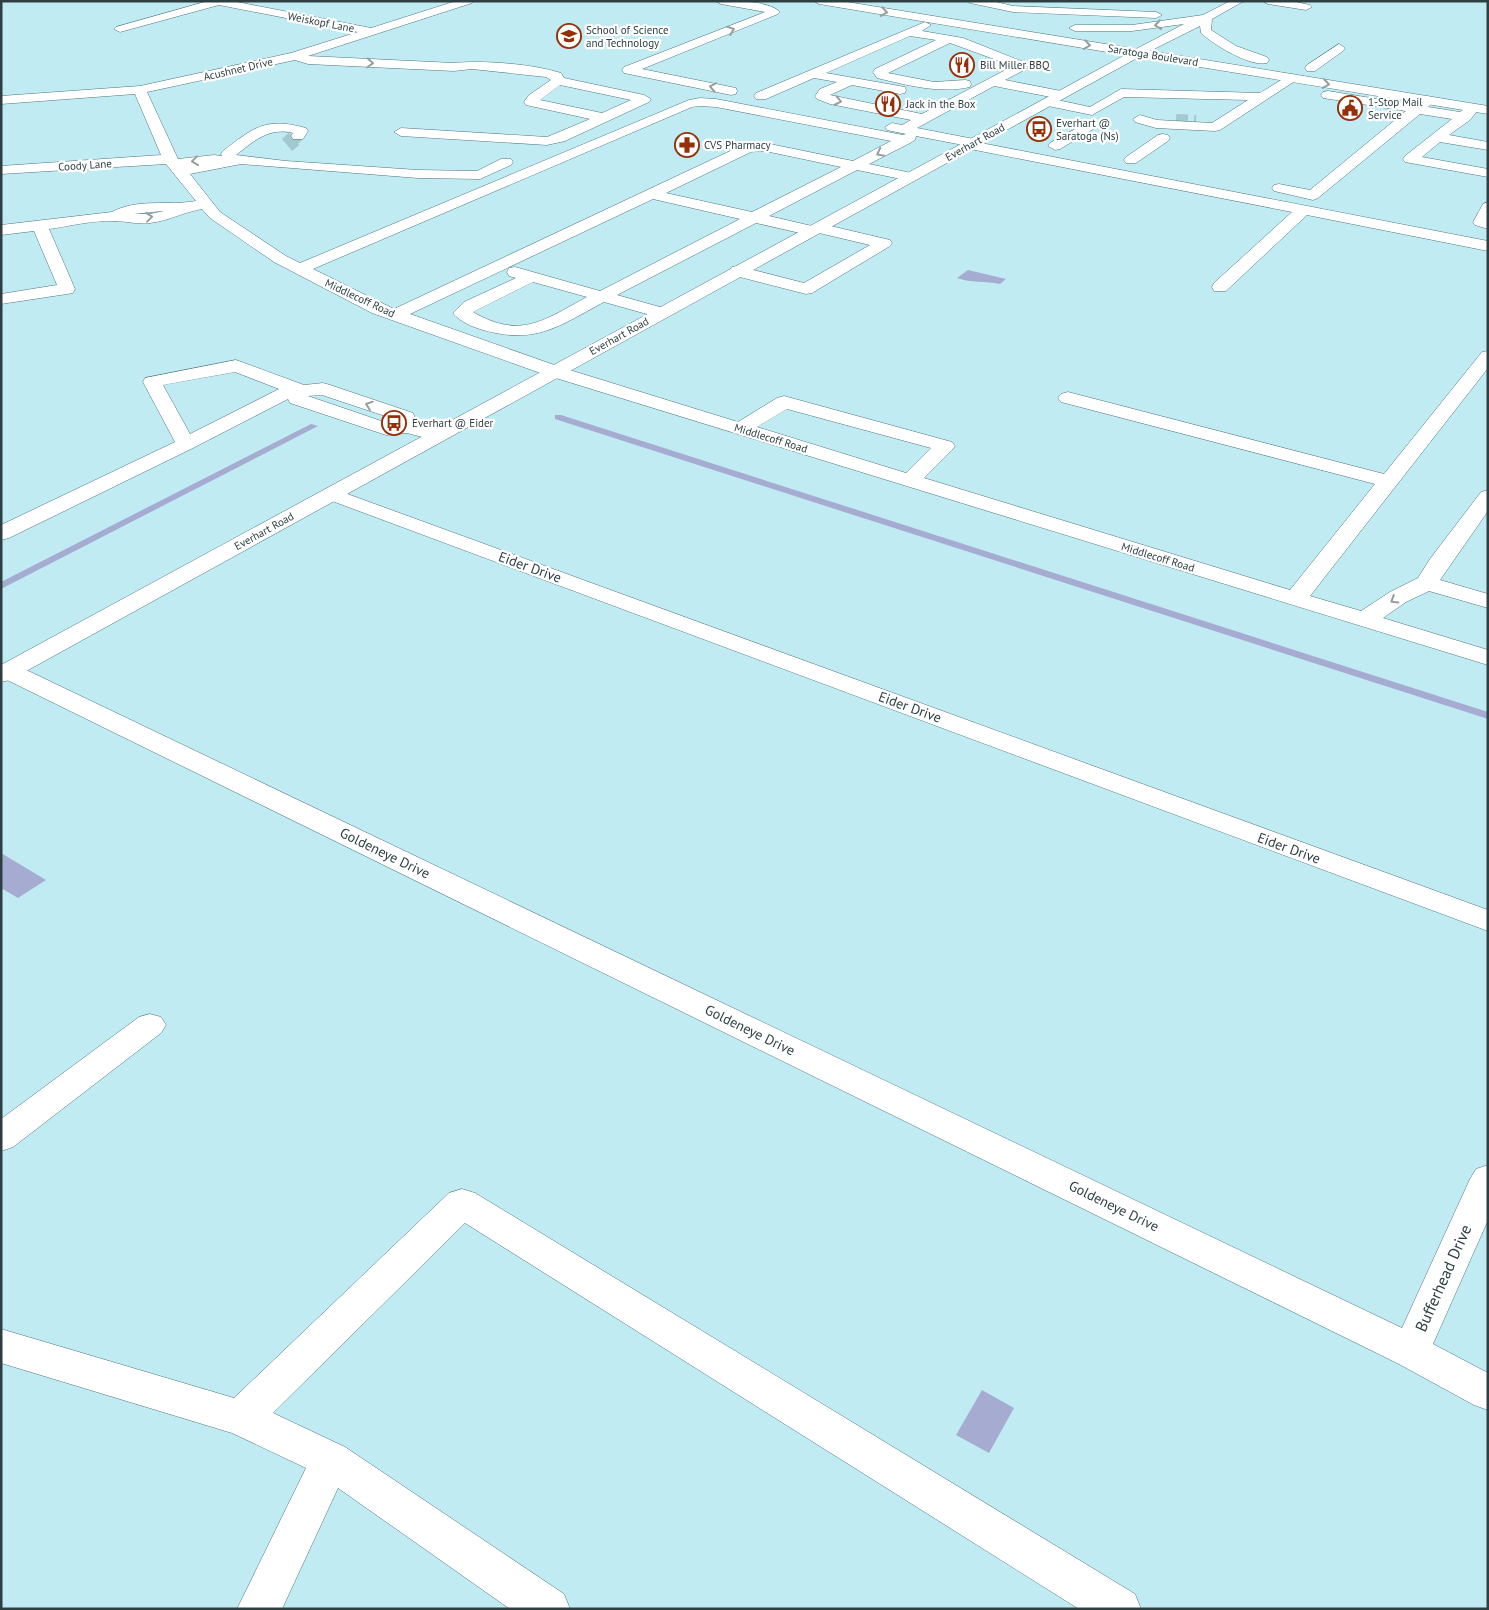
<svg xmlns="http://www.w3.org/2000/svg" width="1489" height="1610" viewBox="0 0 1489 1610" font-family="'PT Sans',sans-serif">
	<rect width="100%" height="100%" fill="#c0ebf3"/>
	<path fill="#a6acd1" d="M968,270L1006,279L1000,284C985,281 971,283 957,278Z
		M1,853L46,880L18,898L1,888Z
		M982,1390L1014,1408L989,1453L956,1435Z"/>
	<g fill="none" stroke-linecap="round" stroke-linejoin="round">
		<path fill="#a6acd1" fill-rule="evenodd" d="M555,415H561L1488,712V719L555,419Z
			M311,424L318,426L1,589V582Z"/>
		<path stroke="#a3c9d0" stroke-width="12" stroke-dasharray="12 6" stroke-linecap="butt" d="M1176,120L1196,121
			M292,141L298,136"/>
		<path stroke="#a3c9d0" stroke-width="16" stroke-dasharray="16 8" stroke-linecap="butt" d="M287,145L294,139"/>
		<defs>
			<path id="minor" d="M208,1H232L371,28L456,1H473L472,3L308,56L454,63C484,60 533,64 561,73L564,78L644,95L651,99L649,102L565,141L547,145L401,136L394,132L401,128L547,137L590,119L526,105L524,102L529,95L551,80L546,77L472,69L454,71L308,64L295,60L147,92L178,159L214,155L222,156L221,154L223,151C254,127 266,117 306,128L308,131L303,139H293L291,136L293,133C269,127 254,141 236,155L286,161L418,170L477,171L501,159H511L513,162L511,165L480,179L418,178L241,164L190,174L220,212L286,256L300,263L689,100L700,98L716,99L903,135L906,134L887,130L885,127L892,123L902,125L911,120L830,104L817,99L815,96L820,89L837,82L814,78L766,99H756L754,96L756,93L925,22L931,25L922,31L963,38L1026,63L1028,66L1026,69L1005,80L1061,91L1068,95L1061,99L994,86L917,128L974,139L981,143L1488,241V251L1307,215L1226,291H1214L1212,287L1214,283L1292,212L970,149L963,145L916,136L915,140L910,143L869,164L916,174L918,177L916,180L911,181L857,170L769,216L812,226L818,223L890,240L892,243L890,246L812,293L806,294L732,275L730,271L732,267L738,266L804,283L870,245L819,233L813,236L756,223L617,295L667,309L670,313L667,317L661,318L604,302C559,326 536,345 483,330C473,327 460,322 453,313L464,302L516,278L509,276L507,272L509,268L515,267L600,291L740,219L653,199L410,314L560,367L738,422L777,398L784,396L952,442L955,446L952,450L924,478L1290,590L1375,484L1061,402L1058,398L1061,394L1068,392L1384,474L1482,352L1488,351V368L1310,596L1361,611L1390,592L1418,578L1430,559L1481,492L1488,490V511L1440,580L1488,594V608L1429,591L1406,602L1383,618L1488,650V665L546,375L372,313L274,262L210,218L202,209C184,212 168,221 150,223C138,225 127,221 115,221C94,220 70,226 49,229L75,289L73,293L67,294L1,304V294L57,285L34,231L1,235V225L112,212C138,198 168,206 196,201L166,164L1,174V166L161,155L135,94L1,104V96L140,86L291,53L358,32L219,5L120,32L114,29L116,27ZM910,36L936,40L875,69L873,72L877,78C907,85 939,94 970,87L971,84L970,81L965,80L934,82L888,73L950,43L1013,66L922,114L830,95L852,85L900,94L905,93L906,90L905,87L826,73ZM560,85L631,100L602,113L540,100ZM700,106L716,107L891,141L853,161L765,143L743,145L394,309L313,269L692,107ZM765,151L841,167L752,212L666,193L751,152ZM164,211L150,214H134L162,211ZM533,282L587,297C544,320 521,340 473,312ZM787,409L931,448L906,473L757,427Z
				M716,1C732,1 768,0 780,12L778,14L642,69L736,88L737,91L736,94L731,95L624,73L622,70L624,67L765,12L721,4Z
				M969,1H992L1013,6L1156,12L1162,15L1156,18L1013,12L970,3Z
				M1263,1H1291L1310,5L1312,7L1306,10L1268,4Z
				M1339,44L1345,48L1343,51L1315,71H1307L1305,68L1307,65Z
				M1291,74L1297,78L1295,81L1220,130L1215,131L1156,128L1135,122L1133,119L1140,115L1157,120L1212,123L1248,100L1124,97L1092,115L1043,105L1041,102L1048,98L1090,107L1121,89L1260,93Z
				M1328,91L1414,105L1428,96L1435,100L1428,107L1460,112L1466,107H1476L1478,110L1470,120L1449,135L1488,142V150L1440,142L1422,157L1488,169V177L1405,162L1403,159L1405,156L1452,119L1420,114L1318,198L1313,200L1274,191L1272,188L1274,185L1279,184L1310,190L1406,111L1323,98L1321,95L1323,92Z
				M1090,121L1097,125L1095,128L1060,149L1055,150L1048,146L1050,143Z
				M1163,134L1168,135L1170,138L1168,141L1136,163H1126L1124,160L1126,157L1158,135Z
				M1488,202V229L1475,225L1473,222L1483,204Z
				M236,360L304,385L323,383L330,385L413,413L417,423L444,431L447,435L444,439L437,441L407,433L386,435L290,403L288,399L193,448L9,538L1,540V525L175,442L143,382L145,378ZM235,372L279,389L190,434L163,385ZM322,395L397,420V422L387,423L308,396Z
				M331,488L1488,910V931L324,498L320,494L324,490Z
				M9,664L18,666L1402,1328L1470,1179L1476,1169L1488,1165V1220L1433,1344L1488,1373V1410L1474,1405L1397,1363L1,677V665Z
				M150,1014L161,1017L166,1025L161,1033L13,1147L1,1151V1119L139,1017Z
				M462,1189L475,1193L1135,1594L1141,1609H1079L465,1223L273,1413L345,1447L564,1594L570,1609H510L338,1488L282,1609H237L306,1468L232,1433L1,1363V1329L234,1398L449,1193Z"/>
			<path id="major" d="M814,1H841L1136,49L1184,24L1132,31H1075L1069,28L1075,25H1132L1203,15L1230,1H1244L1212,19L1211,30L1236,46L1267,57L1269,60L1267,63C1250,67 1214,45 1201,33L1200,26L1150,51L1488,106V114L1139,57L10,680L1,682V665L1125,55L819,4Z"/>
		</defs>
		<use href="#minor" stroke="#4e757c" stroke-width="1"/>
		<use href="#major" stroke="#4e757c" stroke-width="1"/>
		<use href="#minor" fill="#fff" fill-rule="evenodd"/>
		<use href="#major" fill="#fff" fill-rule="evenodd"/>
	</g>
	<defs><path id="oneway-chevron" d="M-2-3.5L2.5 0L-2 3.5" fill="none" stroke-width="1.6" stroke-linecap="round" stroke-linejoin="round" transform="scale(1.25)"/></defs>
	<g stroke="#969fa0">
		<use href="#oneway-chevron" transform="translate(884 12) rotate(9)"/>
		<use href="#oneway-chevron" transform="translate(1158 25) rotate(172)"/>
		<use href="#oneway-chevron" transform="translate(731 30) rotate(-21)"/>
		<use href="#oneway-chevron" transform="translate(1087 45) rotate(9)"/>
		<use href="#oneway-chevron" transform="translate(370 63) rotate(3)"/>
		<use href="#oneway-chevron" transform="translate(1326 84) rotate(9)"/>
		<use href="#oneway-chevron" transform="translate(713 87) rotate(-169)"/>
		<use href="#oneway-chevron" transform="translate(838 101) rotate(12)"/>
		<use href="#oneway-chevron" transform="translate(880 153) rotate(153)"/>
		<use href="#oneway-chevron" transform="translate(195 161) rotate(173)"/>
		<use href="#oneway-chevron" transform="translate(149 217) rotate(-7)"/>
		<use href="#oneway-chevron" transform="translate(369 405) rotate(-161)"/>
		<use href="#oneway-chevron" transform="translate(1394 600) rotate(148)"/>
	</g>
	<defs>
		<symbol id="school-ring" viewBox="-11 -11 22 22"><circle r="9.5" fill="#fff" stroke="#963008" stroke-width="1.5"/><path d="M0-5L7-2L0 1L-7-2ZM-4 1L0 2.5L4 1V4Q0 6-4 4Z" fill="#963008"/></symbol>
		<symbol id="restaurant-ring" viewBox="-11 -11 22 22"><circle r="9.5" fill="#fff" stroke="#963008" stroke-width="1.5"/><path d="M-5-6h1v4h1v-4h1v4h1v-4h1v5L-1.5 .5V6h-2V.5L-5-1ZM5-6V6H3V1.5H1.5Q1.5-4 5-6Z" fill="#963008"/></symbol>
		<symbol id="civic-ring" viewBox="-11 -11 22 22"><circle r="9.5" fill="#fff" stroke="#963008" stroke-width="1.5"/><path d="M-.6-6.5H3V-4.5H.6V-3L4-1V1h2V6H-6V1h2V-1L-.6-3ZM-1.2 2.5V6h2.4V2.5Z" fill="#963008"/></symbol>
		<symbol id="bus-ring" viewBox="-11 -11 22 22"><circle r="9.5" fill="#fff" stroke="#963008" stroke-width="1.5"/><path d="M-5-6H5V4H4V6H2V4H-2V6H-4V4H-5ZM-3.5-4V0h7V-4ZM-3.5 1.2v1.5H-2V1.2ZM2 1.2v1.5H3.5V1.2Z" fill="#963008"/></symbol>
		<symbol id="pharmacy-ring" viewBox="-11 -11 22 22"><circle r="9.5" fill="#fff" stroke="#963008" stroke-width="1.5"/><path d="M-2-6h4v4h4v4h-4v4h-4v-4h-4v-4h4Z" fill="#963008"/></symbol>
	</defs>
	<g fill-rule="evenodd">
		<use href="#school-ring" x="555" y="22" width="28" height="28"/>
		<use href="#restaurant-ring" x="948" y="51" width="28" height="28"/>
		<use href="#restaurant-ring" x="874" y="90" width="28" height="28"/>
		<use href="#civic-ring" x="1336" y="94" width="28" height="28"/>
		<use href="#bus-ring" x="1025" y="115" width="28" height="28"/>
		<use href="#pharmacy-ring" x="673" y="131" width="28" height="28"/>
		<use href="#bus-ring" x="380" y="409" width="28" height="28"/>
	</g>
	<g text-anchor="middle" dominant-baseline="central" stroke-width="4.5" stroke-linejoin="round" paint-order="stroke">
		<g font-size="11" fill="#2e3f42" stroke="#fff">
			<text transform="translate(321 22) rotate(11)">Weiskopf Lane</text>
			<text transform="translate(1153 55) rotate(9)">Saratoga Boulevard</text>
			<text transform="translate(238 69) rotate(-13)">Acushnet Drive</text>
			<text transform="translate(975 142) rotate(-29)">Everhart Road</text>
			<text transform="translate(85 165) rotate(-4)">Coody Lane</text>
			<text transform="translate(360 298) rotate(25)">Middlecoff Road</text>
			<text transform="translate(619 336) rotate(-29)">Everhart Road</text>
			<text transform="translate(771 438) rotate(17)">Middlecoff Road</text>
			<text transform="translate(264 531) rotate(-29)">Everhart Road</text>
			<text transform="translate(1158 557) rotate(17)">Middlecoff Road</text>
		</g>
		<g font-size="11" fill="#2e3f42" stroke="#fff" text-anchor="start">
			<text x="586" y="30">School of Science<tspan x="586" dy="13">and Technology</tspan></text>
			<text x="980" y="65">Bill Miller BBQ</text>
			<text x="1368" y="102">1-Stop Mail<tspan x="1368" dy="13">Service</tspan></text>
			<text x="906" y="104">Jack in the Box</text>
			<text x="1056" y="123">Everhart @<tspan x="1056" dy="13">Saratoga (Ns)</tspan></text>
			<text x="704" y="145">CVS Pharmacy</text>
			<text x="412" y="423">Everhart @ Eider</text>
		</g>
		<g font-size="14" fill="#2e3f42" stroke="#fff">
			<text transform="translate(530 567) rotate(20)">Eider Drive</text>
			<text transform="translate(910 707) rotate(20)">Eider Drive</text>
			<text transform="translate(1289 848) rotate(20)">Eider Drive</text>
			<text transform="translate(385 853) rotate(26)">Goldeneye Drive</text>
			<text transform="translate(750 1030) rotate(26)">Goldeneye Drive</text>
			<text transform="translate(1114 1206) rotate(26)">Goldeneye Drive</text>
		</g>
		<g font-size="16" fill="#2e3f42" stroke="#fff">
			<text transform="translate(1443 1278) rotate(-66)">Bufferhead Drive</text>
		</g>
	</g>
	<rect width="1489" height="1610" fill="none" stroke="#2e3f42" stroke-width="5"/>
</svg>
